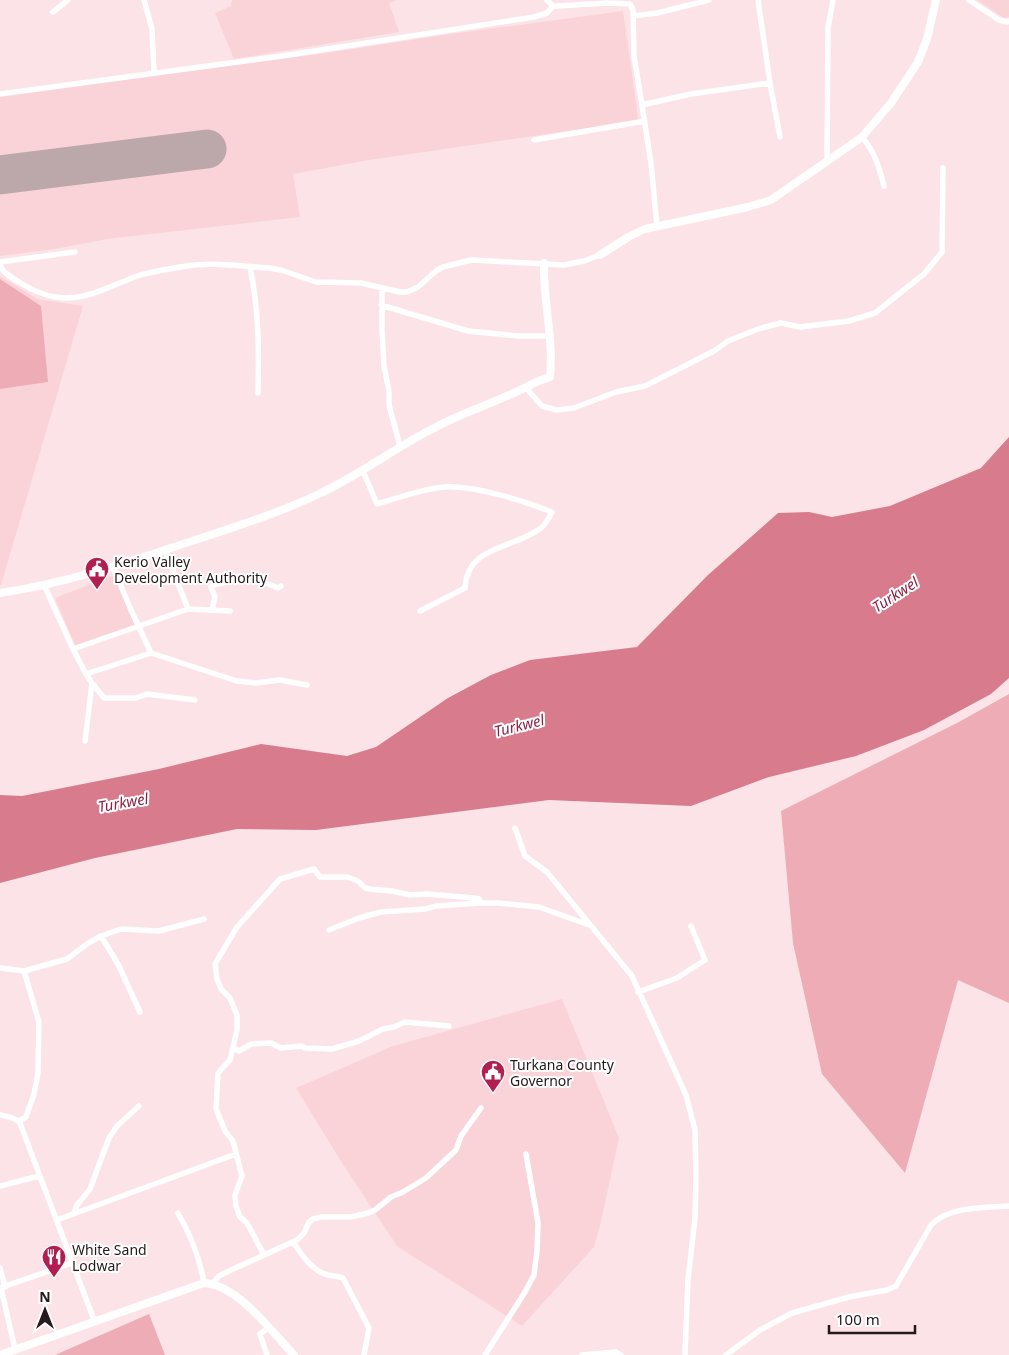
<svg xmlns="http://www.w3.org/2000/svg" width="1009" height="1355" viewBox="0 0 1009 1355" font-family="'Noto Sans',sans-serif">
	<rect width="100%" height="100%" fill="#fce3e7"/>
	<path fill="#fad3d9" d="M232,0H397L389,3L399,32L234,59L215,13L231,6Z
		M978,0H1009V17L1004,18Z
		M623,11L637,109L638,120L636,121L369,160L293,174L300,217L107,239L55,249L0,256V96L312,55L451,34Z
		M0,276L38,299L83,306L1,585H0Z
		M114,575L137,626L76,647L55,598Z
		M562,999L619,1138L600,1226L594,1247L522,1326L397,1246L342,1163L296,1088L393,1046Z"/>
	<path fill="#eeacb7" d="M0,279L41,306L48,382L0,389Z
		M1009,694V1003L958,980L905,1173L822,1074L793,943L781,811L957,723Z
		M149,1314L165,1355H55Z"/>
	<path fill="#d77b8d" d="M1009,437V678L991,694L924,730L856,756L769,777L691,806L549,800L316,830L237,829L95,858L0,883V795L22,796L159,769L261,744L347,756L376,747L448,698L491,675L530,660L637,647L708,575L778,513L809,512L832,517L890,506L981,468Z"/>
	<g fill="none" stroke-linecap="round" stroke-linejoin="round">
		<path stroke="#bca8ab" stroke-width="39" d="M0,175L207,149"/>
		<path stroke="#fff" stroke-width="5.5" d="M144,0L152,29L154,72
			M547,0L553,6H557L609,3L630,4L633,10L634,56L642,105
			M969,0L999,20L1007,22L1009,21
			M53,12L68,0
			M633,16L657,13L709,0
			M770,83L780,137
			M0,94L282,56L534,17L547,13L553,6
			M862,137C875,152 879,167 884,186
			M534,140L645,121
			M827,161L828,28L833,0
			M657,226L651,163L642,105L691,94L770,83L758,0
			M0,262L75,252
			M0,265C3,273 12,278 19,282C66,312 91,294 137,276C153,271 170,269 186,266C213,262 242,266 269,268L281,270L316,282L361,283L400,292H407L418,287L436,271L443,267L471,260L564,265L584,261L600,255
			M250,267C259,311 259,349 258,393
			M382,288V330L384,366L389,391V405L400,446
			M381,305L468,331L519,336H551
			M526,388L542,406L556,410L574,408L616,392L645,386L714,351L728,341L758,329L781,323L800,327L849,321L875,313L924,274L942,252L943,168
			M363,471L377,504C398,498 422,489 444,487C474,485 524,501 552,512C549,518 546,524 541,528C514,549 467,545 465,588L420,611
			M165,550L188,609
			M113,567L131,610L151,653
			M44,585L73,649L86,674L151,653L237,681L256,683L280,680L307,685
			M212,610L215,597L211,587L214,585L245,578L258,580L278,588L281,586
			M73,649L188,609L230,611
			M92,683L104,698H136L147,694L195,700
			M85,741L92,683L86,674
			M515,828L525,856L547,872L632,976L686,1095L695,1130L696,1178L695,1218L688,1280L685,1355
			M329,930L359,918L381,912L425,909L436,906L481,903H498L539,907L589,925
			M101,936L118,964L140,1012
			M0,968L24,971L39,1022L38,1073L34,1094L26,1117L19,1121
			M24,971L67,959L87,944L101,936L121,929L159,931L204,919
			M638,992L677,978L705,960L691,926
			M233,1048L239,1051L251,1044L271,1043L281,1048L302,1046L305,1048L332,1049L359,1041L383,1029L394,1027L405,1022L449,1026
			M0,1115C7,1116 16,1118 20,1123L94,1320
			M0,1186L39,1176
			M74,1213L77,1205L90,1189L109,1138L117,1126L139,1106
			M178,1213C190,1234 200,1259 204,1283
			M57,1220L236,1154
			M293,1242C302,1255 312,1271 328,1275C333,1276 338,1276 343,1278L369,1328L364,1355
			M264,1255L247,1223L240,1217L236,1206L235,1195L242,1176L233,1141L225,1131L216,1109L218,1073L230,1060L237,1030V1015L230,998L221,989L217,979L215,964L237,927L280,879L314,869L320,877H347L358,881L365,888L370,889L392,891L410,895L427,894L474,898L479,899L481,903
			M0,1268L5,1287
			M213,1283L219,1276L229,1271L297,1240L304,1233L309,1222L313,1219L321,1217H351L368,1213L375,1210L391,1197L403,1192L426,1178L456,1150L461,1136L481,1108
			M0,1288L72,1263
			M1,1288L15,1349
			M267,1355L260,1334L268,1328
			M485,1355L525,1292L534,1275L537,1251L538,1223L526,1154
			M582,1355L616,1352L621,1355
			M726,1355L760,1330L792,1313L849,1297L887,1290L896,1286L931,1225C949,1206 984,1208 1009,1206"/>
		<path stroke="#fff" stroke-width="8" d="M600,255L630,236L645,229L748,207L771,200L862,137L891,103L918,62L927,39L936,0
			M0,593C62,584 123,564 183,544C229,529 277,514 321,493C361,474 396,447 436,427C468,410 504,400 536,382L550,377C554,339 543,302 544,263
			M0,1355L204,1283C238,1285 271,1331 294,1355"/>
	</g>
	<defs>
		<symbol id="civic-pin" viewBox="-11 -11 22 30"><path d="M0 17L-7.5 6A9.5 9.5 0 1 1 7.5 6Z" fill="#b01f4f" stroke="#fff"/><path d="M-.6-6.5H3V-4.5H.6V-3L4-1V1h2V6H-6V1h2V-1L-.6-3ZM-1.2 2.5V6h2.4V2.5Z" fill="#fff"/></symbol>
		<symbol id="restaurant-pin" viewBox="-11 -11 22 30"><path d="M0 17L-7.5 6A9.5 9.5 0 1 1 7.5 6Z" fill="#b01f4f" stroke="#fff"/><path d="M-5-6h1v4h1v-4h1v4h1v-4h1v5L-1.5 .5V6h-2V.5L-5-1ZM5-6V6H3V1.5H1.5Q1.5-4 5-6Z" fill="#fff"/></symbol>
	</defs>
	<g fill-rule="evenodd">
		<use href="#civic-pin" x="83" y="555" width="28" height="38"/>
		<use href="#civic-pin" x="479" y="1058" width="28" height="38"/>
		<use href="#restaurant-pin" x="40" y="1243" width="28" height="38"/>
	</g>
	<g text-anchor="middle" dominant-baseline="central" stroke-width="4" stroke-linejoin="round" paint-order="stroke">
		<g font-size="14" fill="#24191b" stroke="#fff" text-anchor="start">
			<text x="114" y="561">Kerio Valley<tspan x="114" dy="16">Development Authority</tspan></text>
			<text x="510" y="1064">Turkana County<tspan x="510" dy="16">Governor</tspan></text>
			<text x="72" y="1249">White Sand<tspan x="72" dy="16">Lodwar</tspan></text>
		</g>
		<g font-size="15" font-style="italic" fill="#8e2041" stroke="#fff">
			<text transform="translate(895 594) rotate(-33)">Turkwel</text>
			<text transform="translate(519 725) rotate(-14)">Turkwel</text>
			<text transform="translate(123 802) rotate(-10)">Turkwel</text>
		</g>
	</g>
	<g transform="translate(45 1310)" stroke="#ffffff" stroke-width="4" paint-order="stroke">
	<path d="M0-4L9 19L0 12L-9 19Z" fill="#24191b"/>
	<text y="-8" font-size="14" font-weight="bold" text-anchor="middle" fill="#24191b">N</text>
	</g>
	<path d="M829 1325v8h86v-8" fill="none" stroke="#24191b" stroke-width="2.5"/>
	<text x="836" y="1325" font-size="15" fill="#24191b" stroke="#ffffff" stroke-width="4" paint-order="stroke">100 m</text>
</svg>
